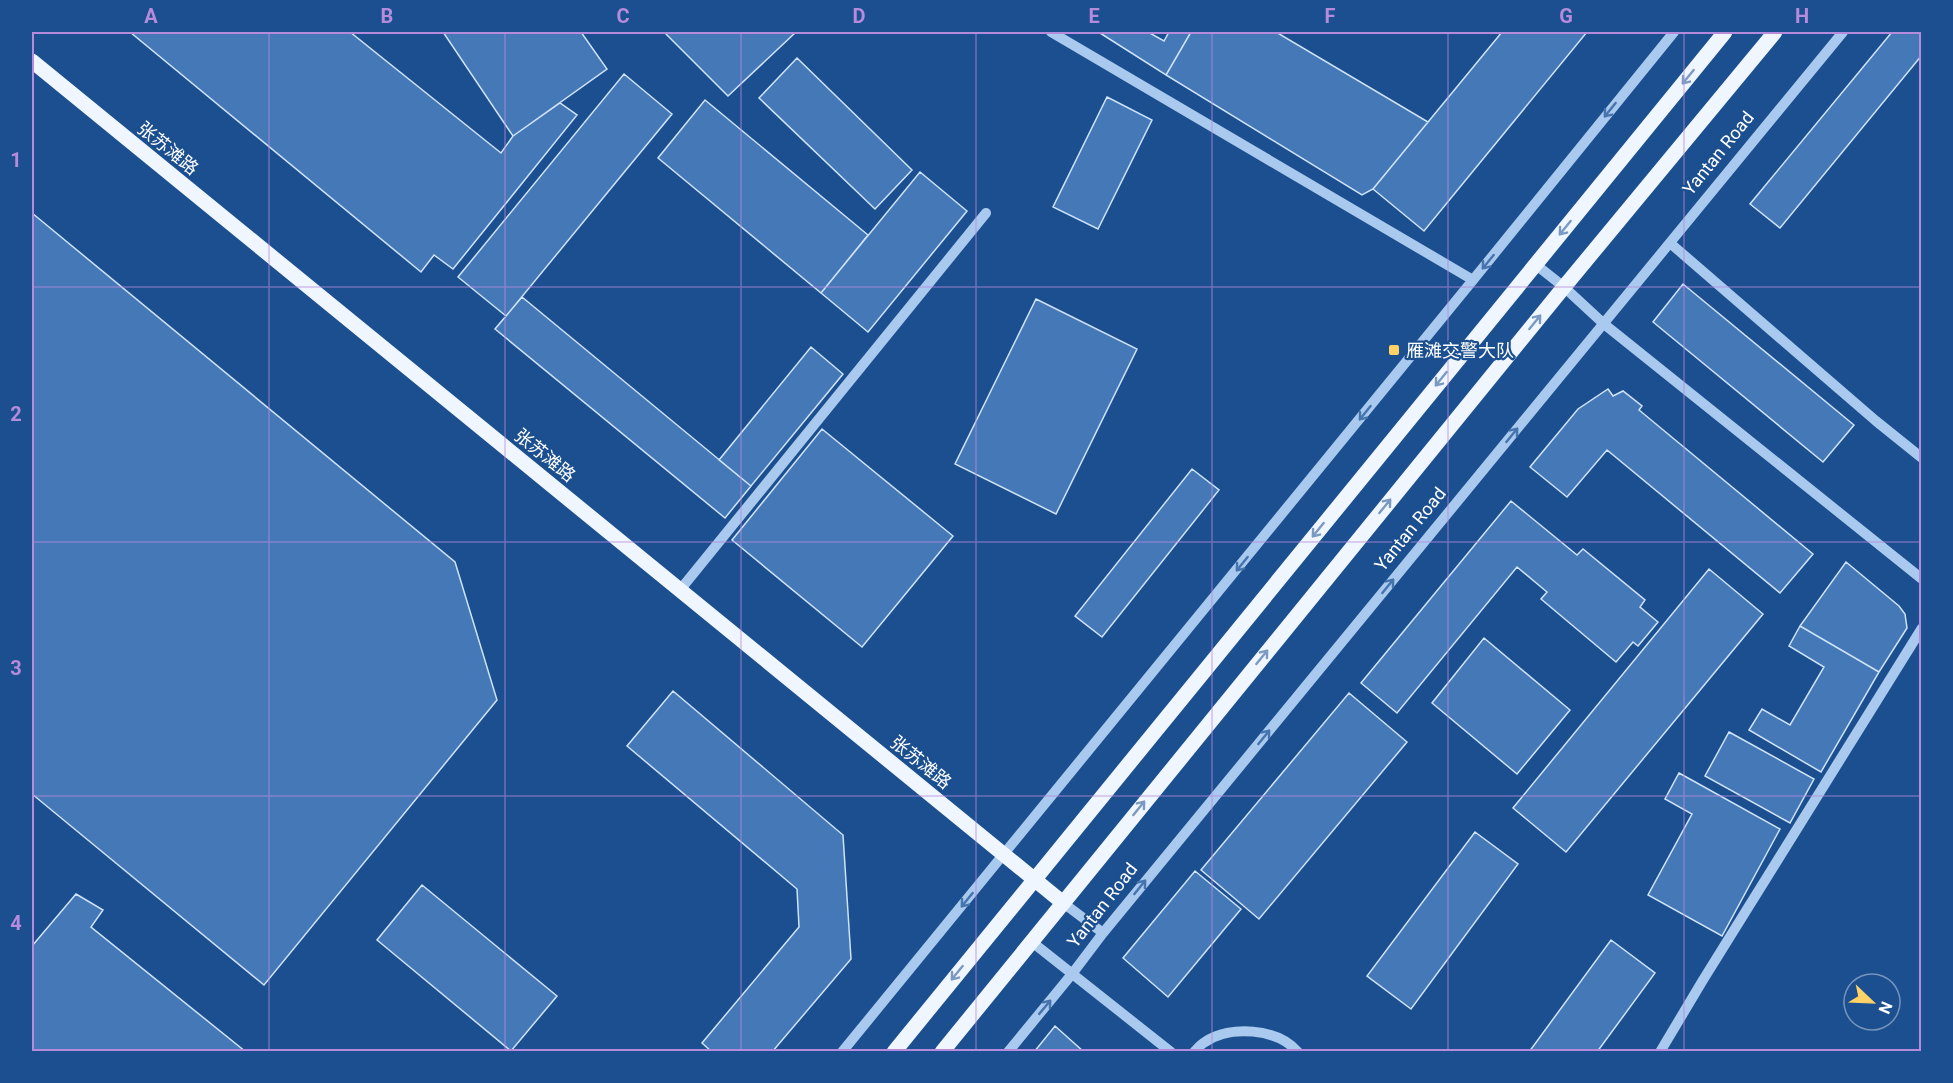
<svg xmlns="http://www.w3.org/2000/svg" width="1953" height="1083" viewBox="0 0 1953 1083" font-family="Roboto,'Noto Sans SC',sans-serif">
	<rect width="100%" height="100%" fill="#1b4f8f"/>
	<path fill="#4478b7" stroke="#cfe3fa" stroke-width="1.5" d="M130,32H350L501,153L513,136L560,103L577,115L453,269L434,255L421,272Z
		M443,32H581L607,69L513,136Z
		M664,32H796L728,96Z
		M1101,32H1148L1164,41L1169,32H1191L1166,75L1100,33Z
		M1191,32H1276L1428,122L1373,189L1362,195L1166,75Z
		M1502,32H1587L1424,231L1373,189Z
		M1892,32H1922V55L1780,228L1750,204Z
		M797,58L912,170L875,209L759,98Z
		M624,74L672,114L506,316L458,277Z
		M1107,97L1152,120L1098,229L1053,207Z
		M705,100L868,235L821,293L658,158Z
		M920,172L967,211L868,332L821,293Z
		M32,213L455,562L497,700L264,985L32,794Z
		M1683,284L1854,425L1823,462L1653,322Z
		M522,297L751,486L725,518L495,329Z
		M1036,299L1137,349L1056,514L955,464Z
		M811,347L843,374L751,486L719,460Z
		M1608,389L1613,396L1623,391L1642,406L1639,410L1813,554L1780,593L1607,450L1567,497L1530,467L1578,409Z
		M822,429L953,536L862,647L732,540Z
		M1192,469L1219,490L1102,637L1075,616Z
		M1511,501L1577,555L1583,549L1645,600L1640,607L1658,622L1638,646L1633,642L1616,662L1541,599L1547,592L1517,567L1397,713L1361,683Z
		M1846,562L1899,606L1905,614L1907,628L1879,672L1800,626Z
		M1709,569L1763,614L1566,852L1513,808Z
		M1800,626L1879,672L1821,772L1749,730L1762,709L1790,725L1824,667L1789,646Z
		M1484,638L1570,710L1517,774L1432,703Z
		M673,691L843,835L851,959L772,1052H712L702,1043L799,927L797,889L627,746Z
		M1349,693L1407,742L1259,919L1201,870Z
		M1729,732L1814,779L1790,823L1705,776Z
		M1679,773L1780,829L1722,936L1648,895L1692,814L1665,799Z
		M1475,832L1518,864L1411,1009L1367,976Z
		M1195,871L1241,909L1168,997L1123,958Z
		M422,885L557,996L511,1051L377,940Z
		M76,894L103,910L91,927L246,1052H32V946Z
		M1611,940L1655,973L1597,1052H1529Z
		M1055,1026L1084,1052H1034Z"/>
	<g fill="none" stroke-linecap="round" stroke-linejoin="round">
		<path stroke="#a9c9ee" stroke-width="10" d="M1051,32L1473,280
			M1670,243L1876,421L1922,458
			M1535,264L1564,287L1604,324L1922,579
			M680,590L986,213
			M1062,902L1103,933
			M1032,942L1171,1052
			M842,1052L1473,280L1674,32
			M1008,1052L1072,974L1103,933L1843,32
			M1194,1052C1198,1048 1201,1044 1205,1042C1230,1025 1277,1028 1298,1052
			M1660,1052L1703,980L1922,628"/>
		<path stroke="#f0f6ff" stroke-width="15" d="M32,61L1062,902
			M894,1052L1725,32
			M942,1052L1564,287L1775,32"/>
	</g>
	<defs><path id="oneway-shaft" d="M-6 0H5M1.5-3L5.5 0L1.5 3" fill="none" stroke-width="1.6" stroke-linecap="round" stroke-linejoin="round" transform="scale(1.5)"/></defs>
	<g stroke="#7b9ac1">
		<use href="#oneway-shaft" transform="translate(1688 77) rotate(129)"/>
		<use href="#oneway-shaft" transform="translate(1565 228) rotate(129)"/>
		<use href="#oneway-shaft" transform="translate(1535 322) rotate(-51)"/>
		<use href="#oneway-shaft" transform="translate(1441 379) rotate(129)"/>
		<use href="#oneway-shaft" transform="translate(1385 506) rotate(-51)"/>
		<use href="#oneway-shaft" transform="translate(1318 530) rotate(129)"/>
		<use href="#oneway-shaft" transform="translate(1262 657) rotate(-51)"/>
		<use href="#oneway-shaft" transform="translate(1139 808) rotate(-51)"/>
		<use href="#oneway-shaft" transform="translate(957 973) rotate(129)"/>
	</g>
	<g stroke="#4674ac">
		<use href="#oneway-shaft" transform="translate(1610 110) rotate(129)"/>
		<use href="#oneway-shaft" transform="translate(1488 262) rotate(129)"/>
		<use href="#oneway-shaft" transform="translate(1365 413) rotate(129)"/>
		<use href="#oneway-shaft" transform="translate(1512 435) rotate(-51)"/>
		<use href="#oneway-shaft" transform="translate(1242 564) rotate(129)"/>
		<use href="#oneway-shaft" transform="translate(1388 586) rotate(-51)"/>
		<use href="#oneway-shaft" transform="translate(1264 737) rotate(-51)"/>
		<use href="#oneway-shaft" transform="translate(1140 887) rotate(-51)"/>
		<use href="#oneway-shaft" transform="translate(967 900) rotate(129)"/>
		<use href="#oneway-shaft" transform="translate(1045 1007) rotate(-50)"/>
	</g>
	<path fill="none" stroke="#b68bdc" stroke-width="1.5" stroke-opacity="0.55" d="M269,32V1052M505,32V1052M741,32V1052M976,32V1052M1212,32V1052M1448,32V1052M1684,32V1052M32,287H1922M32,542H1922M32,796H1922"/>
	<rect fill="#ffd166" stroke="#1b4f8f" stroke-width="2" x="1388" y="344" width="12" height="12" rx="3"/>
	<g text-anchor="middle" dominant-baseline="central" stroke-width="4.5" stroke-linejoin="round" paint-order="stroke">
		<g font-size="18" fill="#fff" stroke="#1b4f8f">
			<text transform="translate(168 148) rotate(39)">张苏滩路</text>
			<text transform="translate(1718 153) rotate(-51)">Yantan Road</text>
			<text transform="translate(545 455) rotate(39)">张苏滩路</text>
			<text transform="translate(1410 529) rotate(-51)">Yantan Road</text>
			<text transform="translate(921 762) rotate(39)">张苏滩路</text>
			<text transform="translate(1102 905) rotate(-52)">Yantan Road</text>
		</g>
		<g font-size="18" fill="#fff" stroke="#1b4f8f" text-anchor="start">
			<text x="1406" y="350">雁滩交警大队</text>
		</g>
	</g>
	<rect width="1953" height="1083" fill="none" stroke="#1b4f8f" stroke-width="66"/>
	<g transform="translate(1872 1002) rotate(113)"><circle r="28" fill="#1b4f8f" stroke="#7695bc" stroke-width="1.5"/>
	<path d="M0-4.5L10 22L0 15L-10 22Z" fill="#ffd166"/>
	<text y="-9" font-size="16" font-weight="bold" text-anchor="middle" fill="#ffffff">N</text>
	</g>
	<rect x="33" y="33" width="1887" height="1017" fill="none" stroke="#b68bdc" stroke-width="2"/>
	<g font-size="20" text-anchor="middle" font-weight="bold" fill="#b68bdc">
		<text x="151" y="23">A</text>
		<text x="387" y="23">B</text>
		<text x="623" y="23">C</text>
		<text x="859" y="23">D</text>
		<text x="1094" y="23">E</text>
		<text x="1330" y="23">F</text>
		<text x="1566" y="23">G</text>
		<text x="1802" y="23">H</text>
		<text x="16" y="167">1</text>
		<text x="16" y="421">2</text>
		<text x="16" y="675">3</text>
		<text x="16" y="930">4</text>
	</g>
</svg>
